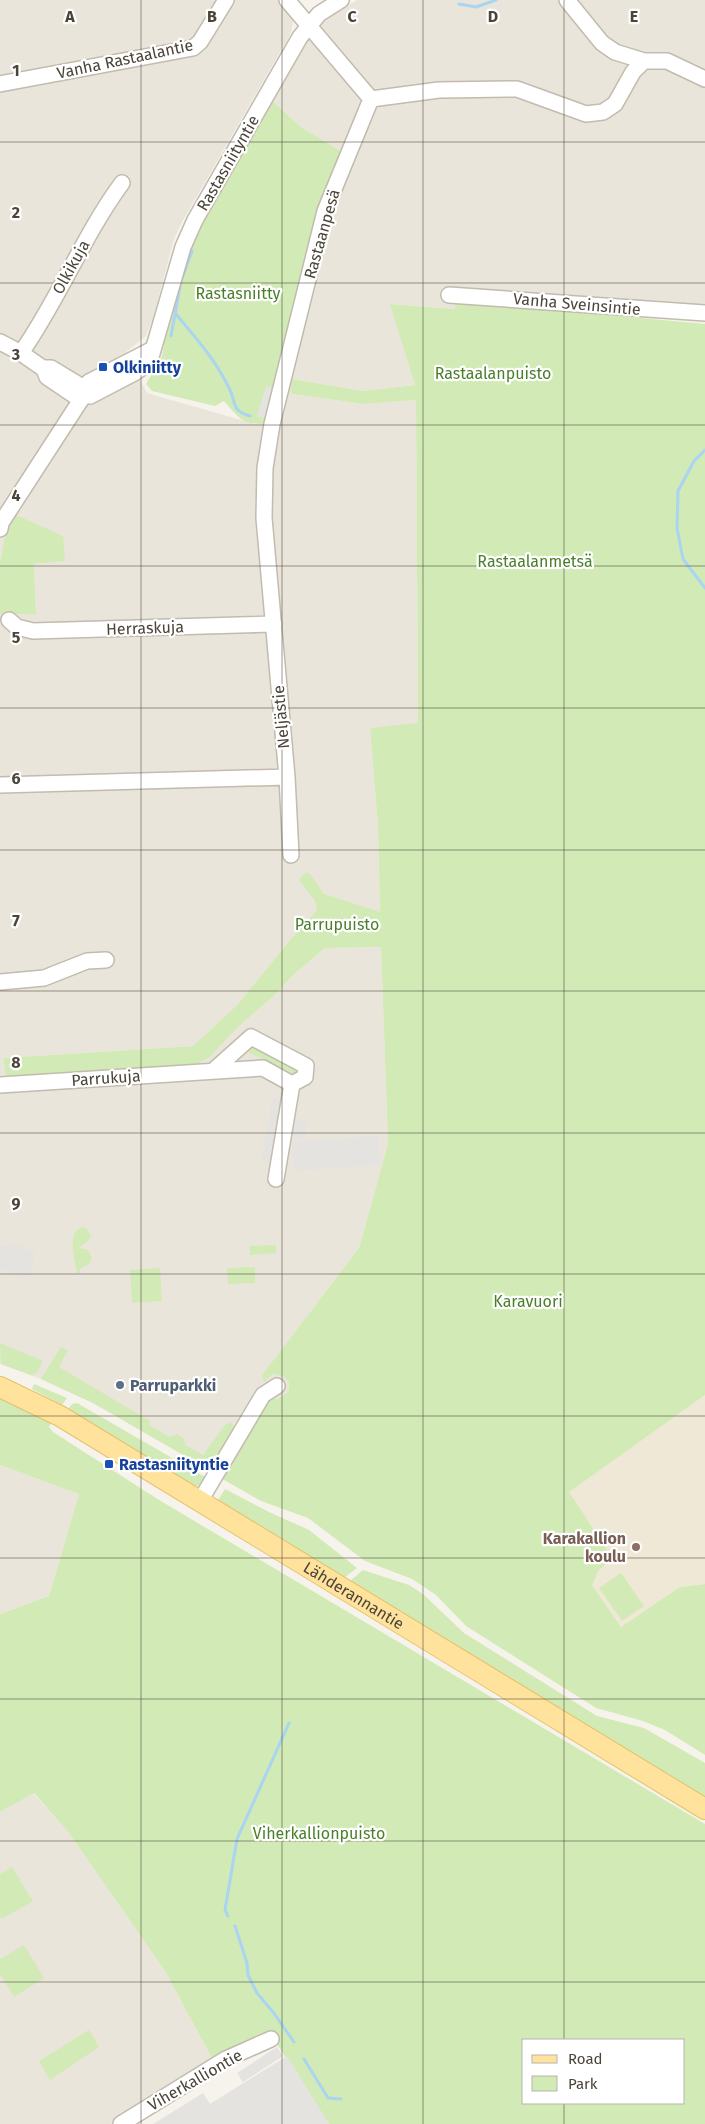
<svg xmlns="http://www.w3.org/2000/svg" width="705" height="2124" viewBox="0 0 705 2124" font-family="'Fira Sans',sans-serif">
	<rect width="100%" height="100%" fill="#f6f3ec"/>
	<path fill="#eae5da" d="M0,0H287L294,17L291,33L182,222L174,239L153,318L146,336L126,352L147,393L255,424L272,423L281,389L290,390L292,394L364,404L416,400L418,724L370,728L378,827L380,913L324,894L317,910L290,940L238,1004L193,1046L3,1058L6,1077L210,1057L237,1028L277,993L291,977L325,948L381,947L388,1144L359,1248L262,1375L266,1379L273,1374L285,1377L289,1383L288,1392L282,1398L273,1399L211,1471L93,1403L41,1379L0,1364V614H36L34,564L65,561L4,541L0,563Z
		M357,0H705V306L457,290L456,309L391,304L415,385L363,391L292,379L280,373L344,153L301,127L271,100L302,44L332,14Z
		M0,1465L79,1494L49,1596L0,1614Z
		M33,1793L69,1833L165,1971L214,2062L111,2124H0V1812Z"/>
	<path fill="#efe8d6" d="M705,1395V1584L680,1587L621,1627L592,1585L568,1492Z"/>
	<path fill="#d2eab5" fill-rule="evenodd" d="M271,100L301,127L344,153L276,388L257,416L273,420L272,424C243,424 243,423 224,401L215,406L152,391L146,384L162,356L168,323L191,242Z
		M456,301L705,324V1395L569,1492L611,1556L606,1564L599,1570L592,1585L621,1627L680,1587L705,1584V1755L665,1730L643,1721L596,1708L466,1626L436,1595L412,1579L365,1561L308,1518L261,1501L219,1477L269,1398L278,1399L288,1392L289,1383L285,1377L273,1374L264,1382L262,1375L359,1248L388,1144L381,947L325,948L291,977L277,993L237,1028L210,1057L197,1064L6,1077L3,1058L193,1046L238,1004L290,940L317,910L315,901L299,880L306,872L311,875L324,894L380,912L378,827L370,728L418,723L416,400L364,404L292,394L290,390L292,379L363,391L415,385L390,304L455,309Z
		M14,514L63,536L65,561L34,564L36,614H0V563L4,541Z
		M250,1045L299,1069L300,1071L297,1075L248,1052Z
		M82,1227L86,1228L91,1236L88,1241L79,1248L88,1250L92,1258L90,1263L80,1269V1273H77C75,1260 66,1232 82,1227Z
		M276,1245V1253L250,1255V1246Z
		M255,1267V1283L228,1284L227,1268Z
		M160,1268L162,1301L132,1303L130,1270Z
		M0,1343L43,1361L37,1373L31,1375L1,1364Z
		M61,1347L68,1350L59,1367L150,1421L149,1425L170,1437L177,1434L184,1439L185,1445L203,1455L225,1425L231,1422L235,1429L211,1471L93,1403L41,1379Z
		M34,1384L67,1398L62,1405L32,1389Z
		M0,1395L51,1423L49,1427L53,1432L159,1500L705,1824V2124H329L269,2032L231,2050L214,2062L165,1971L69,1833L34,1793L0,1812V1614L49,1596L79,1494L0,1465ZM524,2040H684V2103H524Z
		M77,1403L205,1477L206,1479L203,1484L193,1487L97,1429L68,1409L72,1404Z
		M225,1489L269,1512L309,1530L357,1568L344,1578C302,1552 259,1528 217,1502Z
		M363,1570L409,1585L423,1594L464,1633L597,1716L644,1728L705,1763V1799L350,1581Z
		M621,1573L644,1606L622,1621L599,1588Z
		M12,1867L33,1901L2,1919L0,1916V1874Z
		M24,1945L44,1978L14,1997L0,1974V1959Z
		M89,2030L99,2047L50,2080L39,2061Z"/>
	<path fill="#e5e3e0" d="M266,386L281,389L273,420L257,416Z
		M273,1097L283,1099L280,1116L308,1121L304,1140L277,1135L272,1163L261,1160Z
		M378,1136L380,1165L294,1171L292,1142Z
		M20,1245L35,1253L31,1276L0,1270V1246Z
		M277,2047L283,2056L243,2082L237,2073Z
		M287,2056L329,2124H153L203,2093L210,2104Z"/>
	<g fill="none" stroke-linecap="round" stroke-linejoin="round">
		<path stroke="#a9d4f2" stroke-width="3" d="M459,4L476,7L496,0
			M175,313C195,337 215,359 229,388C237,403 230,410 250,416
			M171,336L181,281L192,251
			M705,450L694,461L678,491L677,528L683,559L705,588
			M228,1916L225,1910L237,1839L289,1723
			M235,1926L247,1963L248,1975L257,1993L273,2012L294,2042
			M304,2059L328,2098L341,2099"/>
		<defs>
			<path id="minor" d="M287,0L371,99L439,90L517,89L586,114L603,112L615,104L633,72L644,61H667L705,79
				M567,0L602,43L615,52L644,61
				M0,84L193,48L200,42L226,0
				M449,295L705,313
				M0,342L21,353L44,369L47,377L81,400
				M21,353C59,299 83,236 122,183
				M45,368H51L84,388
				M84,395L90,396L136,372L147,364L151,357L183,247L195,220L300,37L319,14L341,0
				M0,529L1,523L84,395V388L89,382L153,349
				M9,620L17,627L33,631L274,624
				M287,777L291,855
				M0,785L287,777L264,518L265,468L272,424L325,211L371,99
				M0,982L44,978L87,961L106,960
				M213,1071L251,1037L306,1066L305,1077L292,1084
				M0,1085L263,1068L292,1084
				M276,1179L292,1084
				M200,1501L263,1395L277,1386
				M121,2124L226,2059L271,2039"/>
			<g id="major">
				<path id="s1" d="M0,1387L60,1416L705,1809"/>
			</g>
		</defs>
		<use href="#minor" stroke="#c2bbae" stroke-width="18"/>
		<use href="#major" stroke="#e6c16a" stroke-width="22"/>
		<use href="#minor" stroke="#fff" stroke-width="15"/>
		<use href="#major" stroke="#ffe39c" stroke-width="20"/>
	</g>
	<path fill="none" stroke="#4b4439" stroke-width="1" stroke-opacity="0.55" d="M141,0V2124M282,0V2124M423,0V2124M564,0V2040M0,142H705M0,283H705M0,425H705M0,566H705M0,708H705M0,850H705M0,991H705M0,1133H705M0,1274H705M0,1416H705M0,1558H705M0,1699H705M0,1841H705M0,1982H705M564,2103V2124"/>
	<g fill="#1a4fb4" stroke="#fff" stroke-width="2">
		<rect x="98" y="362" width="10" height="10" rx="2.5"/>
		<rect x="104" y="1459" width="10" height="10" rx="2.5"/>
	</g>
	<circle fill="#5c6f8a" stroke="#fff" stroke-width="2" cx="120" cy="1385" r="5"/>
	<circle fill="#8d6e63" stroke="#fff" stroke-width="2" cx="636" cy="1547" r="5"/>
	<g text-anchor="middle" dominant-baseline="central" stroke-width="4.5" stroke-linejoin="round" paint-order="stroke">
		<g font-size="16" fill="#4b4439" stroke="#fff">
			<text transform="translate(125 59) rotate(-12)">Vanha Rastaalantie</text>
			<text transform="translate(228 163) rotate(-60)">Rastasniityntie</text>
			<text transform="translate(322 234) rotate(-74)">Rastaanpesä</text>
			<text transform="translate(71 267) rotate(-61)">Olkikuja</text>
			<text transform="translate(577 304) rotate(5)">Vanha Sveinsintie</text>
			<text transform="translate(145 628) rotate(-2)">Herraskuja</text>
			<text transform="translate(281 717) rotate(-95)">Neljästie</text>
			<text transform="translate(106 1078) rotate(-4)">Parrukuja</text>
			<text stroke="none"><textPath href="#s1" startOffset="411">Lähderannantie</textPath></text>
			<text transform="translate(195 2080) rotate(-30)">Viherkalliontie</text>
		</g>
		<g font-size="16" fill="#4a7f2a" stroke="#fff">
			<text x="238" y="293">Rastasniitty</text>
			<text x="493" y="373">Rastaalanpuisto</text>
			<text x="535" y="561">Rastaalanmetsä</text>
			<text x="337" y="924">Parrupuisto</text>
			<text x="528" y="1301">Karavuori</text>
			<text x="319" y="1833">Viherkallionpuisto</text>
		</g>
		<g font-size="16" font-weight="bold" fill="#164399" stroke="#fff" text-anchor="start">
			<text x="113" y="367">Olkiniitty</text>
			<text x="119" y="1464">Rastasniityntie</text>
		</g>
		<g font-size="16" font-weight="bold" fill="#4e5e75" stroke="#fff" text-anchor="start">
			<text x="130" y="1385">Parruparkki</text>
		</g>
		<g font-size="16" font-weight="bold" fill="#785e54" stroke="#fff" text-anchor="end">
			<text x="626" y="1538">Karakallion<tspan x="626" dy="18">koulu</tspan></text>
		</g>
	</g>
	<g font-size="16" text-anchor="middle" font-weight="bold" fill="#4b4439" stroke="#fff" stroke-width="4.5" stroke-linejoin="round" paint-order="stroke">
		<text x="70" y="22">A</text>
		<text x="212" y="22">B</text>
		<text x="352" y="22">C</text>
		<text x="493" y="22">D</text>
		<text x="634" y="22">E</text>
		<text x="16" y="76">1</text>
		<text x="16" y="218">2</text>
		<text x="16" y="360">3</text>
		<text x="16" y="501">4</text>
		<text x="16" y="643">5</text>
		<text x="16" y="784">6</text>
		<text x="16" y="926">7</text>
		<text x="16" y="1068">8</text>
		<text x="16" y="1209">9</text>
	</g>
	<rect x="522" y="2039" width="162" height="65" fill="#ffffff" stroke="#b7b4b0"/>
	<rect x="532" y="2055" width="25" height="8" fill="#ffe39c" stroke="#b7b4b0"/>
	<text x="568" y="2064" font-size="15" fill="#4b4439">Road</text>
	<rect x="532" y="2076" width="25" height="15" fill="#d2eab5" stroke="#b7b4b0"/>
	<text x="568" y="2089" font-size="15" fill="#4b4439">Park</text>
</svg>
